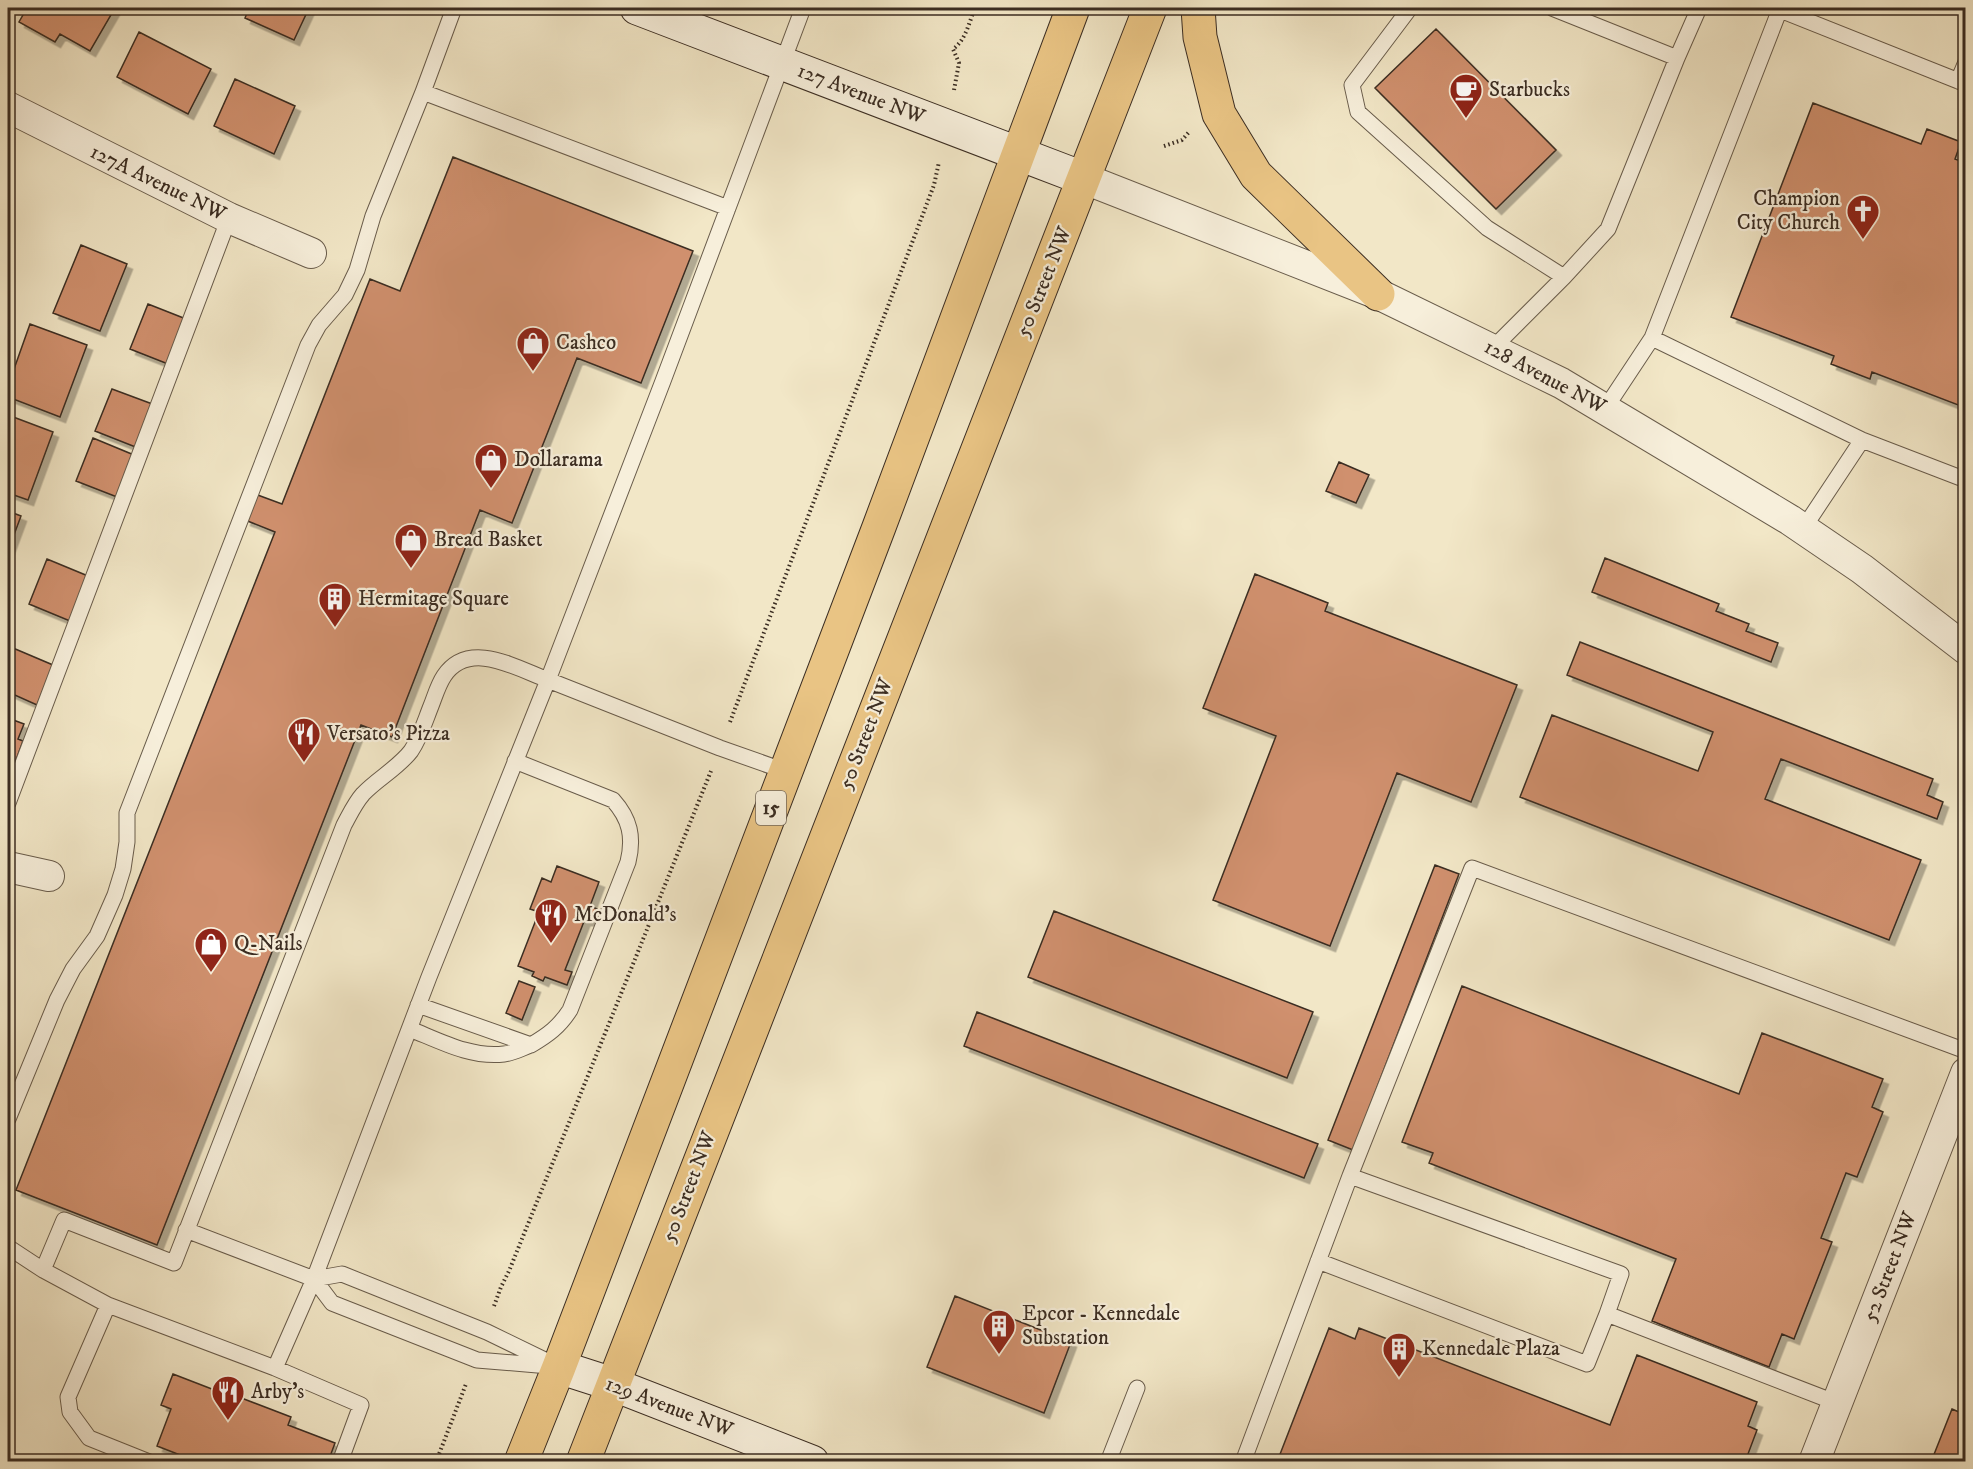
<svg xmlns="http://www.w3.org/2000/svg" width="1973" height="1469" viewBox="0 0 1973 1469" font-family="'IM FELL DW Pica',serif">
	<defs>
		<filter id="shadow"><feDropShadow dx="5.5" dy="5.5" stdDeviation="0" flood-color="#0004"/></filter>
	</defs>
	<rect width="100%" height="100%" fill="#f2e7c7"/>
	<filter id="stains"><feTurbulence type="fractalNoise" baseFrequency=".00333" numOctaves="4"/><feColorMatrix values="0 0 0 0 .2 0 0 0 0 .09 0 0 0 0 .02 0 0 0 .5 -.17"/></filter>
	<radialGradient id="worn" r=".72"><stop offset=".6" stop-color="#630" stop-opacity="0"/><stop offset="1" stop-color="#630" stop-opacity=".3"/></radialGradient>
	<path fill="#d0906e" stroke="#3b2d22" stroke-width="1.5" filter="url(#shadow)" d="M27,8H115L90,51L60,34L55,42L19,22Z
		M249,8H309L294,40L245,18Z
		M1436,29L1556,150L1496,209L1375,88Z
		M139,32L211,69L188,114L117,77Z
		M235,79L295,106L274,154L214,126Z
		M1813,103L1921,144L1927,129L1961,142L1955,159L1966,163V408L1872,372L1870,379L1831,364L1834,356L1731,317Z
		M453,157L693,251L641,383L577,358L512,523L480,510L392,737L361,725L157,1245L16,1190L275,532L245,520L255,494L282,504L370,279L400,291Z
		M81,245L127,264L100,331L53,313Z
		M148,304L186,319L168,364L130,349Z
		M30,324L87,345L60,417L8,397V386Z
		M112,389L155,405L138,448L95,431Z
		M8,415L53,432L28,500L8,493Z
		M93,438L134,455L117,497L76,481Z
		M1339,462L1369,475L1356,503L1326,491Z
		M8,511L21,516L8,551Z
		M1605,558L1719,604L1716,611L1749,624L1746,631L1778,643L1771,662L1592,592Z
		M47,559L88,576L70,621L29,604Z
		M1255,574L1328,603L1325,611L1517,685L1471,802L1397,773L1330,946L1213,900L1276,736L1203,708Z
		M1580,642L1933,779L1927,795L1943,802L1937,819L1781,759L1765,799L1921,860L1889,940L1520,797L1552,715L1698,771L1713,732L1567,675Z
		M13,648L53,665L37,705L8,692V661Z
		M8,718L24,724L18,739L23,741L8,782Z
		M1435,865L1459,874L1353,1150L1328,1140Z
		M557,866L599,882L590,906L597,909L592,922L585,919L565,970L572,972L567,985L545,977L543,981L532,976L534,972L518,966L539,912L530,909L542,878L551,882Z
		M1054,911L1313,1012L1287,1078L1028,977Z
		M519,981L535,987L522,1020L506,1013Z
		M1462,986L1739,1094L1762,1033L1883,1079L1872,1107L1883,1112L1857,1177L1846,1173L1821,1238L1832,1242L1794,1339L1782,1334L1769,1367L1652,1321L1676,1259L1429,1163L1433,1153L1402,1142Z
		M977,1012L1318,1144L1304,1178L964,1046Z
		M955,1296L1071,1342L1044,1413L927,1367Z
		M1329,1328L1355,1339L1359,1328L1610,1425L1637,1355L1757,1402L1748,1426L1757,1430L1745,1462H1277Z
		M173,1374L230,1396L231,1394L291,1417L288,1425L335,1443L328,1462H198L157,1446L171,1409L161,1405Z
		M1952,1409L1966,1415V1462H1931Z"/>
	<g fill="none" stroke-linecap="round" stroke-linejoin="round">
		<defs>
			<path id="lane" d="M1410,8L1352,85L1358,112L1487,228L1564,277
				M1775,8L1966,84
				M1780,9L1652,338L1862,440L1966,480
				M1677,58L1699,8
				M1958,81L1966,62
				M423,92L454,8
				M1492,349L1564,277L1608,229L1677,58L1552,8
				M1605,409L1652,338
				M1803,529L1862,440
				M8,803L229,218
				M418,1005L531,1045C548,1035 559,1027 570,1010L628,862C634,837 630,819 613,800L515,761
				M410,1029C440,1041 471,1058 504,1054C513,1053 522,1048 531,1045
				M8,1119L57,1000L73,969L97,936L115,895L123,869L127,842V813L308,345L319,325L345,295L357,270L373,216L423,92L728,208
				M186,1230L314,1279L342,1274L487,1332L559,1367
				M8,1247L43,1270L108,1305L275,1368L361,1405L340,1462
				M1318,1261L1587,1364L1607,1314
				M43,1270L64,1220L174,1263L344,825C350,814 355,803 363,794C377,779 398,768 411,751C420,738 425,721 431,706C435,696 438,685 444,676C469,639 516,668 548,680L663,381L803,8
				M314,1279L332,1303L477,1360L549,1366
				M108,1305L68,1397L70,1412L89,1438L149,1462
				M275,1368L314,1279L429,977L548,680L720,748L785,771
				M1837,1403L1607,1314L1621,1274L1350,1176L1472,868L1966,1051
				M1108,1462L1137,1388
				M1243,1462L1350,1176"/>
			<path id="street" d="M8,107L229,218L311,253
				M1085,179L1378,294L1561,383L1790,520L1862,569L1966,649
				M8,867L49,876
				M1814,1462L1966,1073"/>
			<path id="secondary" d="M637,8L1085,179
				M559,1367L612,1384L812,1462"/>
			<path id="primary" d="M1198,8L1200,37L1219,114L1256,175L1378,294
				M521,1462L559,1367L879,527L1073,8
				M583,1462L1150,8"/>
		</defs>
		<use href="#lane" stroke="#695c4b" stroke-width="17"/>
		<use href="#street" stroke="#695c4b" stroke-width="32"/>
		<use href="#secondary" stroke="#3b2d22" stroke-width="35"/>
		<use href="#primary" stroke="#3b2d22" stroke-width="35"/>
		<path stroke="#3b2d22" stroke-width="4" stroke-dasharray="1.5 3" stroke-linecap="butt" d="M954,90L959,63L953,49C966,40 969,22 975,8
			M1164,146L1182,140L1189,132
			M730,722L934,185L939,162
			M494,1306L501,1287L509,1271L711,771
			M436,1462L466,1384"/>
		<use href="#lane" stroke="#f7efdb" stroke-width="15"/>
		<use href="#street" stroke="#f7efdb" stroke-width="30"/>
		<use href="#secondary" stroke="#f7efdb" stroke-width="33"/>
		<use href="#primary" stroke="#e9c484" stroke-width="33"/>
	</g>
	<defs>
		<symbol id="cafe-pin" viewBox="-11 -11 22 30"><path d="M0 17L-7.5 6A9.5 9.5 0 1 1 7.5 6Z" fill="#8f2418" stroke="#f7efdb"/><path d="M-5.5-4.5H6V0H3Q3 3.5 0 3.5H-2.5Q-5.5 3.5-5.5 0ZM3-3.2v2h1.7v-2ZM-6 4.5H4V6H-6Z" fill="#fff"/></symbol>
		<symbol id="church-pin" viewBox="-11 -11 22 30"><path d="M0 17L-7.5 6A9.5 9.5 0 1 1 7.5 6Z" fill="#8f2418" stroke="#f7efdb"/><path d="M-1.2-6h2.4v3.5h3.3v2.4h-3.3V6h-2.4V-.1h-3.3v-2.4h3.3Z" fill="#fff"/></symbol>
		<symbol id="shop-pin" viewBox="-11 -11 22 30"><path d="M0 17L-7.5 6A9.5 9.5 0 1 1 7.5 6Z" fill="#8f2418" stroke="#f7efdb"/><path d="M-5-2.5h2.3a2.7 3.5 0 0 1 5.4 0H5L5.5 6h-11ZM-1.5-2.5h3a1.5 2.3 0 0 0-3 0Z" fill="#fff"/></symbol>
		<symbol id="building-pin" viewBox="-11 -11 22 30"><path d="M0 17L-7.5 6A9.5 9.5 0 1 1 7.5 6Z" fill="#8f2418" stroke="#f7efdb"/><path d="M-4-6H4V6H1V3H-1V6H-4ZM-2.5-4.3h1.7v1.8h-1.7ZM.8-4.3h1.7v1.8H.8ZM-2.5-1h1.7V.8h-1.7ZM.8-1h1.7V.8H.8Z" fill="#fff"/></symbol>
		<symbol id="restaurant-pin" viewBox="-11 -11 22 30"><path d="M0 17L-7.5 6A9.5 9.5 0 1 1 7.5 6Z" fill="#8f2418" stroke="#f7efdb"/><path d="M-5-6h1v4h1v-4h1v4h1v-4h1v5L-1.5 .5V6h-2V.5L-5-1ZM5-6V6H3V1.5H1.5Q1.5-4 5-6Z" fill="#fff"/></symbol>
	</defs>
	<g fill-rule="evenodd">
		<use href="#cafe-pin" x="1447" y="71" width="38" height="52"/>
		<use href="#church-pin" x="1844" y="192" width="38" height="52"/>
		<use href="#shop-pin" x="514" y="324" width="38" height="52"/>
		<use href="#shop-pin" x="472" y="441" width="38" height="52"/>
		<use href="#shop-pin" x="392" y="521" width="38" height="52"/>
		<use href="#building-pin" x="316" y="580" width="38" height="52"/>
		<use href="#restaurant-pin" x="285" y="715" width="38" height="52"/>
		<use href="#restaurant-pin" x="532" y="896" width="38" height="52"/>
		<use href="#shop-pin" x="192" y="925" width="38" height="52"/>
		<use href="#building-pin" x="980" y="1307" width="38" height="52"/>
		<use href="#building-pin" x="1380" y="1330" width="38" height="52"/>
		<use href="#restaurant-pin" x="209" y="1373" width="38" height="52"/>
	</g>
	<g text-anchor="middle" dominant-baseline="central" stroke-width="4.5" stroke-linejoin="round" paint-order="stroke">
		<rect fill="#f7efdb" stroke="#73675a" stroke-width="1.5" x="756" y="791" width="30" height="34" rx="4.5"/>
		<g font-size="20" font-weight="bold" fill="#3b2d22">
			<text x="771" y="808">15</text>
		</g>
		<g font-size="21" fill="#3b2d22" stroke="#f7efdb" text-anchor="start">
			<text x="1489" y="90">Starbucks</text>
			<text x="1840" y="199" text-anchor="end">Champion<tspan x="1840" dy="24">City Church</tspan></text>
			<text x="556" y="343">Cashco</text>
			<text x="514" y="460">Dollarama</text>
			<text x="434" y="540">Bread Basket</text>
			<text x="358" y="599">Hermitage Square</text>
			<text x="327" y="734">Versato's Pizza</text>
			<text x="574" y="915">McDonald's</text>
			<text x="234" y="944">Q-Nails</text>
			<text x="1022" y="1314">Epcor - Kennedale<tspan x="1022" dy="24">Substation</tspan></text>
			<text x="1422" y="1349">Kennedale Plaza</text>
			<text x="251" y="1392">Arby's</text>
		</g>
		<g font-size="21" fill="#3b2d22" stroke="#f7efdb">
			<text transform="translate(861 94) rotate(21)">127 Avenue NW</text>
			<text transform="translate(158 183) rotate(26)">127A Avenue NW</text>
			<text transform="translate(1044 282) rotate(-68)">50 Street NW</text>
			<text transform="translate(1545 377) rotate(28)">128 Avenue NW</text>
			<text transform="translate(866 734) rotate(-69)">50 Street NW</text>
			<text transform="translate(689 1187) rotate(-69)">50 Street NW</text>
			<text transform="translate(1890 1267) rotate(-69)">52 Street NW</text>
			<text transform="translate(669 1407) rotate(21)">129 Avenue NW</text>
		</g>
	</g>
	<rect width="1973" height="1469" fill="none" stroke="#f2e7c7" stroke-width="30"/>
	<rect x="9" y="9" width="1955" height="1451" fill="none" stroke="#3b2d22" stroke-width="3"/>
	<rect x="15" y="15" width="1943" height="1439" fill="none" stroke="#3b2d22" stroke-width="1.5"/>
	<rect width="100%" height="100%" filter="url(#stains)"/>
	<rect width="100%" height="100%" fill="url(#worn)"/>
</svg>
